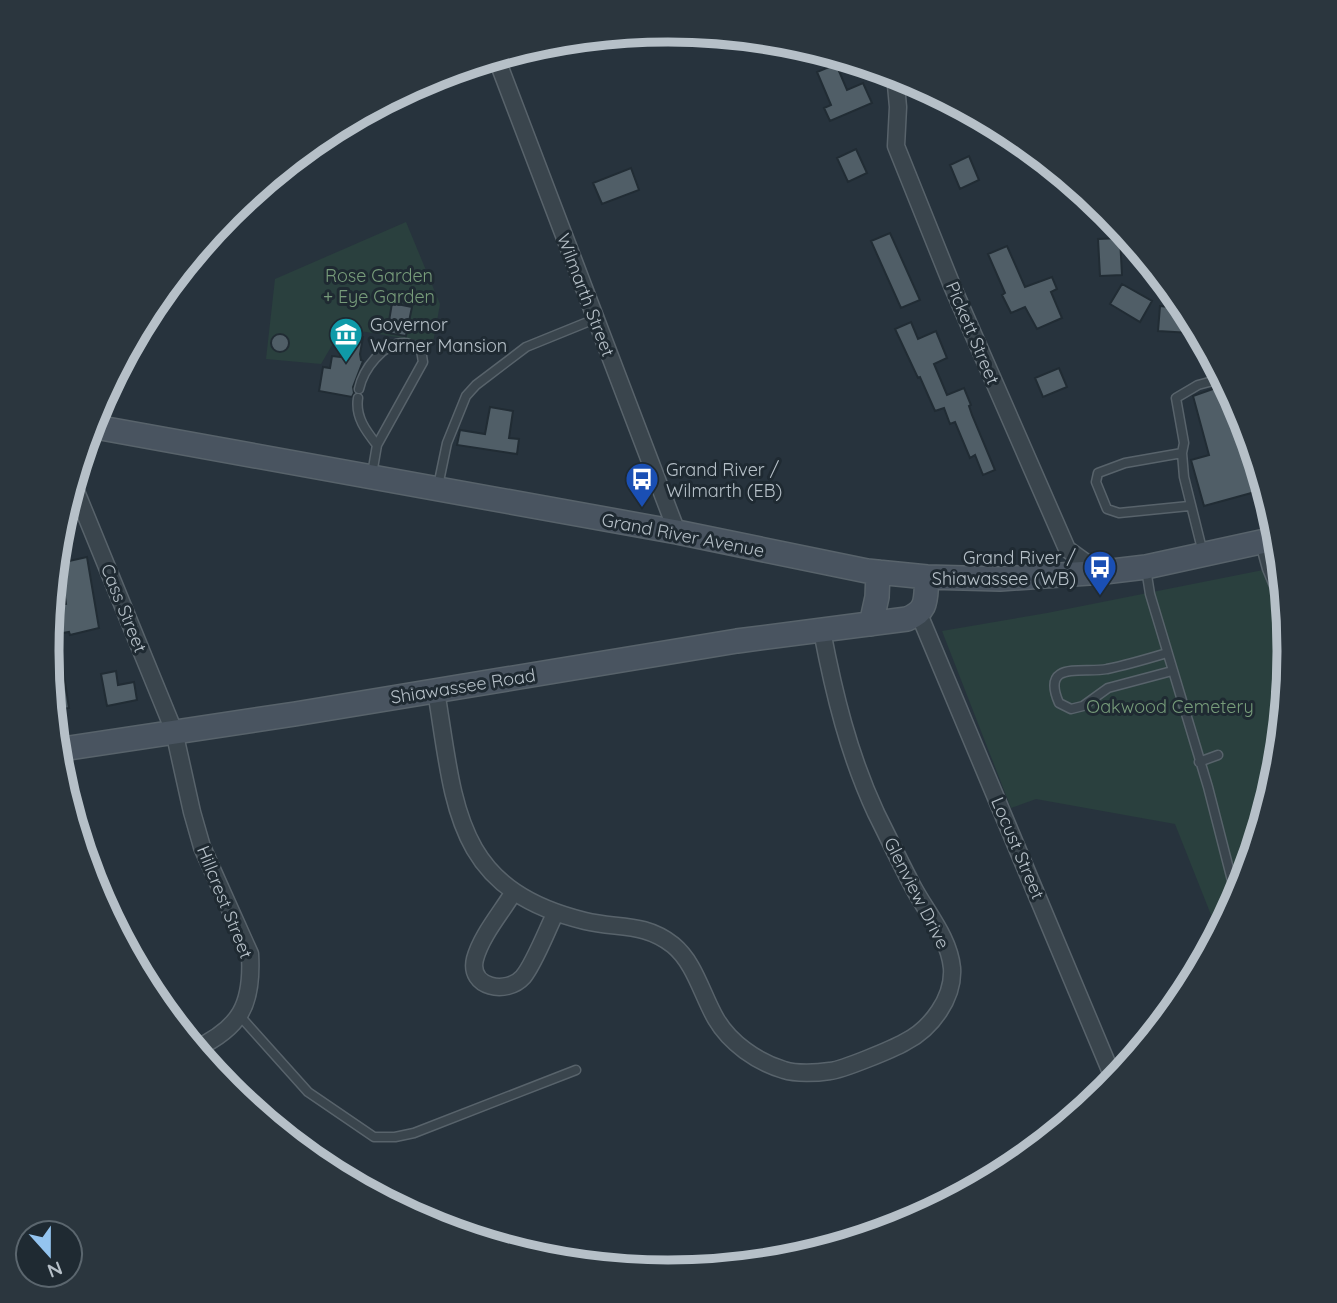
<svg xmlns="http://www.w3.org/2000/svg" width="1337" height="1303" viewBox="0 0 1337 1303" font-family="Quicksand,sans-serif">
	<rect width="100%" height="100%" fill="#27333d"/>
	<path fill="#2a403e" d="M406,222L440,304L433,343L342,328L321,364L266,359L275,279Z
		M1273,568L1285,598L1290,652L1278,773L1243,890L1219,935L1175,824L1036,799L1011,808L942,631L1047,613Z"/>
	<path fill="#505e67" stroke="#212c34" stroke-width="2" d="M836,64L847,90L863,83L872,103L830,121L824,108L831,105L817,72Z
		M856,149L867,173L848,182L837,158Z
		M969,156L979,180L960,189L950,165Z
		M631,168L639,190L602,204L593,183Z
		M890,233L920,300L901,308L871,241Z
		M1120,238L1122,275L1100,276L1098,239Z
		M1007,246L1025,287L1052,277L1057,289L1051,292L1062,318L1037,329L1025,307L1011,313L1002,295L1005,293L988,254Z
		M1122,284L1152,301L1140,322L1110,304Z
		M392,303L412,307L406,336L387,333Z
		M1160,306L1187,309L1192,319L1191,333L1158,331Z
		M911,322L918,339L936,331L947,358L934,364L947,395L964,388L971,405L969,406L972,415L995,470L983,475L975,455L970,458L955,422L950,424L944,408L935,411L920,377L918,378L895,329Z
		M271 343a9 9 0 1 1 18 0a9 9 0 1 1-18 0Z
		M349,334L363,337L360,354L361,360L363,361L353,387L354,393L352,397L319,391L323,367L330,368L332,356L340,357L342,343L347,344Z
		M1059,368L1067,387L1043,397L1035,378Z
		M1227,384L1246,450L1253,448L1266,489L1204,506L1191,460L1209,455L1193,396Z
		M490,407L513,411L509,438L519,439L517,454L457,445L460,430L485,434Z
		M87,557L99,628L70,635L69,632L51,635L50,619L54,618L52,606L66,604L60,563Z
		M63,669L69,708L53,711L49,672Z
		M116,671L118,685L134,682L137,700L107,706L101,674Z"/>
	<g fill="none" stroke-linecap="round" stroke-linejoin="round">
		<defs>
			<path id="lane" d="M359,389C363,370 383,342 405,343C410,343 417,348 421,350L423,362L377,445L372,474
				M358,398C355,417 366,431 377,445
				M1182,453L1125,463L1098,473L1096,482L1107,509L1119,513L1189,506
				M438,486L447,443L466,396L476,385L526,347L595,319
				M1260,543L1267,569L1287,617
				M1203,553L1184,477L1182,453L1184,443L1176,398L1198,385L1224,378
				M1146,569L1150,594L1208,787L1237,900
				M1167,653C1147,659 1127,665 1107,669C1085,674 1040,659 1059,703L1071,709L1083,706L1108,688L1172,671
				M1199,762L1218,755
				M240,1016L308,1092L374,1137H395L414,1133L576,1070"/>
			<path id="street" d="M496,57L677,532
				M895,74L898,107L896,146L953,288L1067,549L1099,572
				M73,484L174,731L192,812L202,847L250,954C253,1005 240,1028 195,1049
				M919,614L1115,1082
				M436,691C455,805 453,889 585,921C617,929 644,922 673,945C695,963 702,995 716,1019C730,1043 757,1062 784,1070C796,1074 817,1073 830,1071C842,1070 893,1049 905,1042C931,1029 954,998 952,968C949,937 926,912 912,885C900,862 888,837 876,813C849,755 834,694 822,631
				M513,893C501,913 481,936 475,959C468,988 507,995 523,977C534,964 547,930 555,914"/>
			<path id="secondary" d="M90,426L677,532L867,571L927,577L1000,579L1104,572L1146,567L1279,538
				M871,624L877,597L878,572
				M56,750L295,714L737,641L907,619C929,610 925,599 927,577"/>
		</defs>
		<use href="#lane" stroke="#58636b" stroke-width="11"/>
		<use href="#street" stroke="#58636b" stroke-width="19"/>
		<use href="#secondary" stroke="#58636b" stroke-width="26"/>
		<use href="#lane" stroke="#3a454d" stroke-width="8"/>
		<use href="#street" stroke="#3a454d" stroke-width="16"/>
		<use href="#secondary" stroke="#495460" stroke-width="23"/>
	</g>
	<defs>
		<symbol id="museum-pin" viewBox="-11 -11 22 30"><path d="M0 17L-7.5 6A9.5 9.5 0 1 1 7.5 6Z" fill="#0f9aa8" stroke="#1f2a32"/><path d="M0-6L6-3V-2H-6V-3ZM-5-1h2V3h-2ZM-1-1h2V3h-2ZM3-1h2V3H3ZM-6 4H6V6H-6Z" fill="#fff"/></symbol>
		<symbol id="bus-pin" viewBox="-11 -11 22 30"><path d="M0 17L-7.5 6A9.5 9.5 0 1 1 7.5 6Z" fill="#1a4fb4" stroke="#1f2a32"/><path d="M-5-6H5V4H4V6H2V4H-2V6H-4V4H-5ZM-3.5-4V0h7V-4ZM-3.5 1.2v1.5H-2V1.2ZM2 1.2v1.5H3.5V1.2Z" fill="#fff"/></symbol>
	</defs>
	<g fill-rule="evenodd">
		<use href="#museum-pin" x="327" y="315" width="38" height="52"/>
		<use href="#bus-pin" x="623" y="460" width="38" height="52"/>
		<use href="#bus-pin" x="1081" y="548" width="38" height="52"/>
	</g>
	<g text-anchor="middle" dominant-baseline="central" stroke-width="6" stroke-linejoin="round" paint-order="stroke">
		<g font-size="18" fill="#779c7a" stroke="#1f2a32">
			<text x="379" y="275">Rose Garden<tspan x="379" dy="21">+ Eye Garden</tspan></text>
			<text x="1170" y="706">Oakwood Cemetery</text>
		</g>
		<g font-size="18" fill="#b6c0c8" stroke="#1f2a32">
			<text transform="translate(586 295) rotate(69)">Wilmarth Street</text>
			<text transform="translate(973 333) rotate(67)">Pickett Street</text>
			<text transform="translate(683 535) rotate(11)">Grand River Avenue</text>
			<text transform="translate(124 608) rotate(68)">Cass Street</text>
			<text transform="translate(463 686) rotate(-9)">Shiawassee Road</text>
			<text transform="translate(1018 848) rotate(67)">Locust Street</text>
			<text transform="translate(917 893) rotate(63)">Glenview Drive</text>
			<text transform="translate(225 902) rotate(68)">Hillcrest Street</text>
		</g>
		<g font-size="18" fill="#b6c0c8" stroke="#1f2a32" text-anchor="start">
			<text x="370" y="324">Governor<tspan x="370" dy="21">Warner Mansion</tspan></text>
			<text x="666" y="469">Grand River /<tspan x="666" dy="21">Wilmarth (EB)</tspan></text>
			<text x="1076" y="557" text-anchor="end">Grand River /<tspan x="1076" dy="21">Shiawassee (WB)</tspan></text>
		</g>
	</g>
	<path d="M0 0H1337V1303H0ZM59 651a609 609 0 1 1 1218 0a609 609 0 1 1-1218 0Z" fill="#2b363e" fill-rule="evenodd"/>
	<path fill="none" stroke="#b6c0c8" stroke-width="9" d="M59 651a609 609 0 1 1 1218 0a609 609 0 1 1-1218 0Z"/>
	<g transform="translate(49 1254) rotate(159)"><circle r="33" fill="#1f2a32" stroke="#5b666e" stroke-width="2"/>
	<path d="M0-5L12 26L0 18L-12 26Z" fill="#94c4ef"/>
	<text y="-10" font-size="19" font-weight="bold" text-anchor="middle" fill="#b6c0c8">N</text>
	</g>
</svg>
